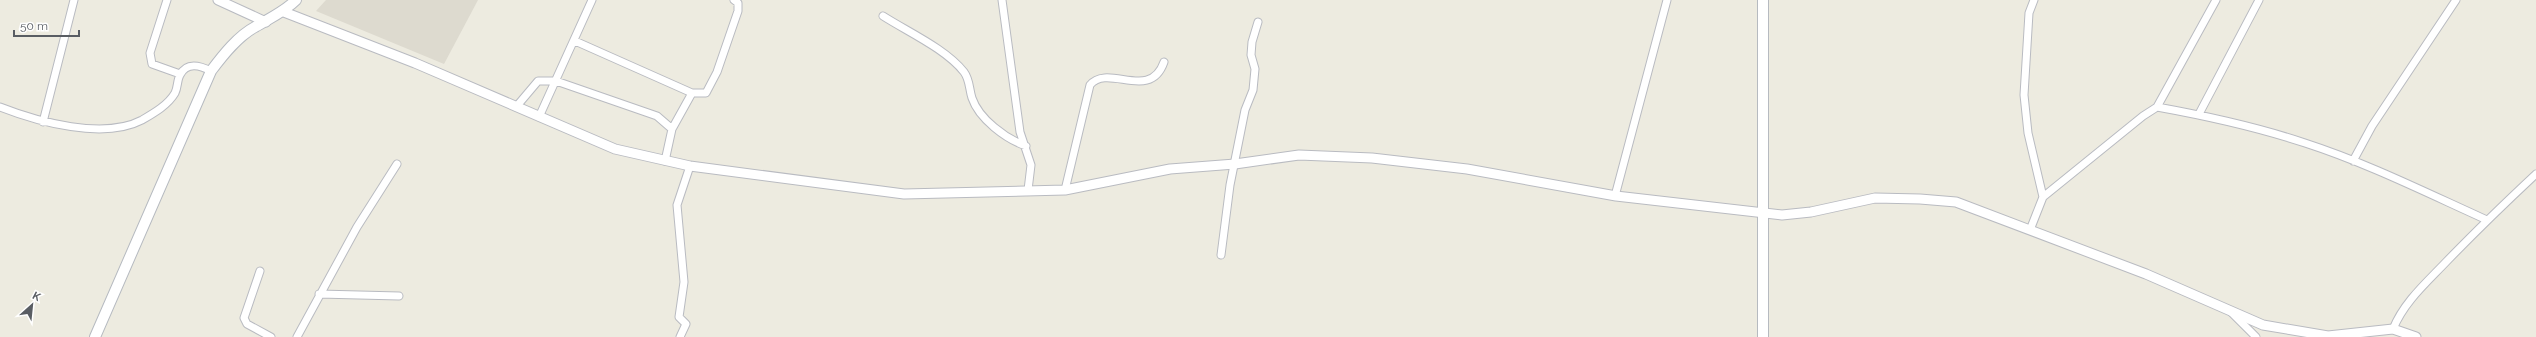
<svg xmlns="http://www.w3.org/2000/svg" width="2536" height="337" viewBox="0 0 2536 337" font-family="Raleway,sans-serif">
	<rect width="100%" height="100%" fill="#edebe0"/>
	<path fill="#dddacf" d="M326,0H478L444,64L316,11Z"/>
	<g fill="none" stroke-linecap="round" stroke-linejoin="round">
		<defs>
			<path id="minor" d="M167,0L150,53L152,64L180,74
				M1002,0L1020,132L1031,165L1028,190
				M883,16C908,32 946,49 964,72C970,80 969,89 972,98C979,119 1006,139 1026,146
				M575,41L692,93H706L717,72L738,11V3L734,0
				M0,107C38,122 104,140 142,120C154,113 168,105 175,93C178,87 177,80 180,75C187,61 201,66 211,71
				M516,107L538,81H556L657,116L672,129L665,161
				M2157,107C2207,116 2257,127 2305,143C2367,163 2427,193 2487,220
				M2199,114L2259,0
				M539,117L592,0
				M43,122L74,0
				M672,129L692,93
				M2353,161L2372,126L2456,0
				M1065,190L1090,85C1108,63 1150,102 1164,62
				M1615,196L1667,0
				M2043,197L2143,116L2157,107L2216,0
				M2030,230L2043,197L2028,133L2024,95L2029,13L2034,0
				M1221,255L1230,185L1245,110L1253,90L1255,69L1251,55L1252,42L1258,22
				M260,271L244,318L247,324L271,337
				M319,294L399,296
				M2232,313L2256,337
				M2393,329C2404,302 2426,283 2446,262C2475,232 2505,203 2536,174
				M297,337L357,227L397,164
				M680,337L686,324L679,317L684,282L677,205L690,166"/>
			<path id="tertiary" d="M218,0L266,22
				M284,12L415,63L615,149L690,166L904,194L1065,190L1170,169L1235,164L1299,155L1372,158L1467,169L1616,196L1782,215L1811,212L1875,198L1920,199L1956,202L2146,274L2263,325L2328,336L2393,329L2416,337"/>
			<path id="secondary" d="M95,337L211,71C223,55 238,36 255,27C270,18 284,12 296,0
				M1763,337V0"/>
		</defs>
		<use href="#minor" stroke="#b9bbc1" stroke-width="9"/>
		<use href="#tertiary" stroke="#b9bbc1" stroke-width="11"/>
		<use href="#secondary" stroke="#b6bac0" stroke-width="12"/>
		<use href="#minor" stroke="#fff" stroke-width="7"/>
		<use href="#tertiary" stroke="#fff" stroke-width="9"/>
		<use href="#secondary" stroke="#fff" stroke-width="10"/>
	</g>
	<g transform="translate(32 305) rotate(27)" stroke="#ffffff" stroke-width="3" paint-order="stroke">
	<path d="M0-3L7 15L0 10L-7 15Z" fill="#595d63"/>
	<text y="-6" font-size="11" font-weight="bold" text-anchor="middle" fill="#595d63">K</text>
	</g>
	<path d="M14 30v6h65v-6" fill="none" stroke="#595d63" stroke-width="2"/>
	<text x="20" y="30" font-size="12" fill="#595d63" stroke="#ffffff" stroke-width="3" paint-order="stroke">50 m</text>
</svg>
